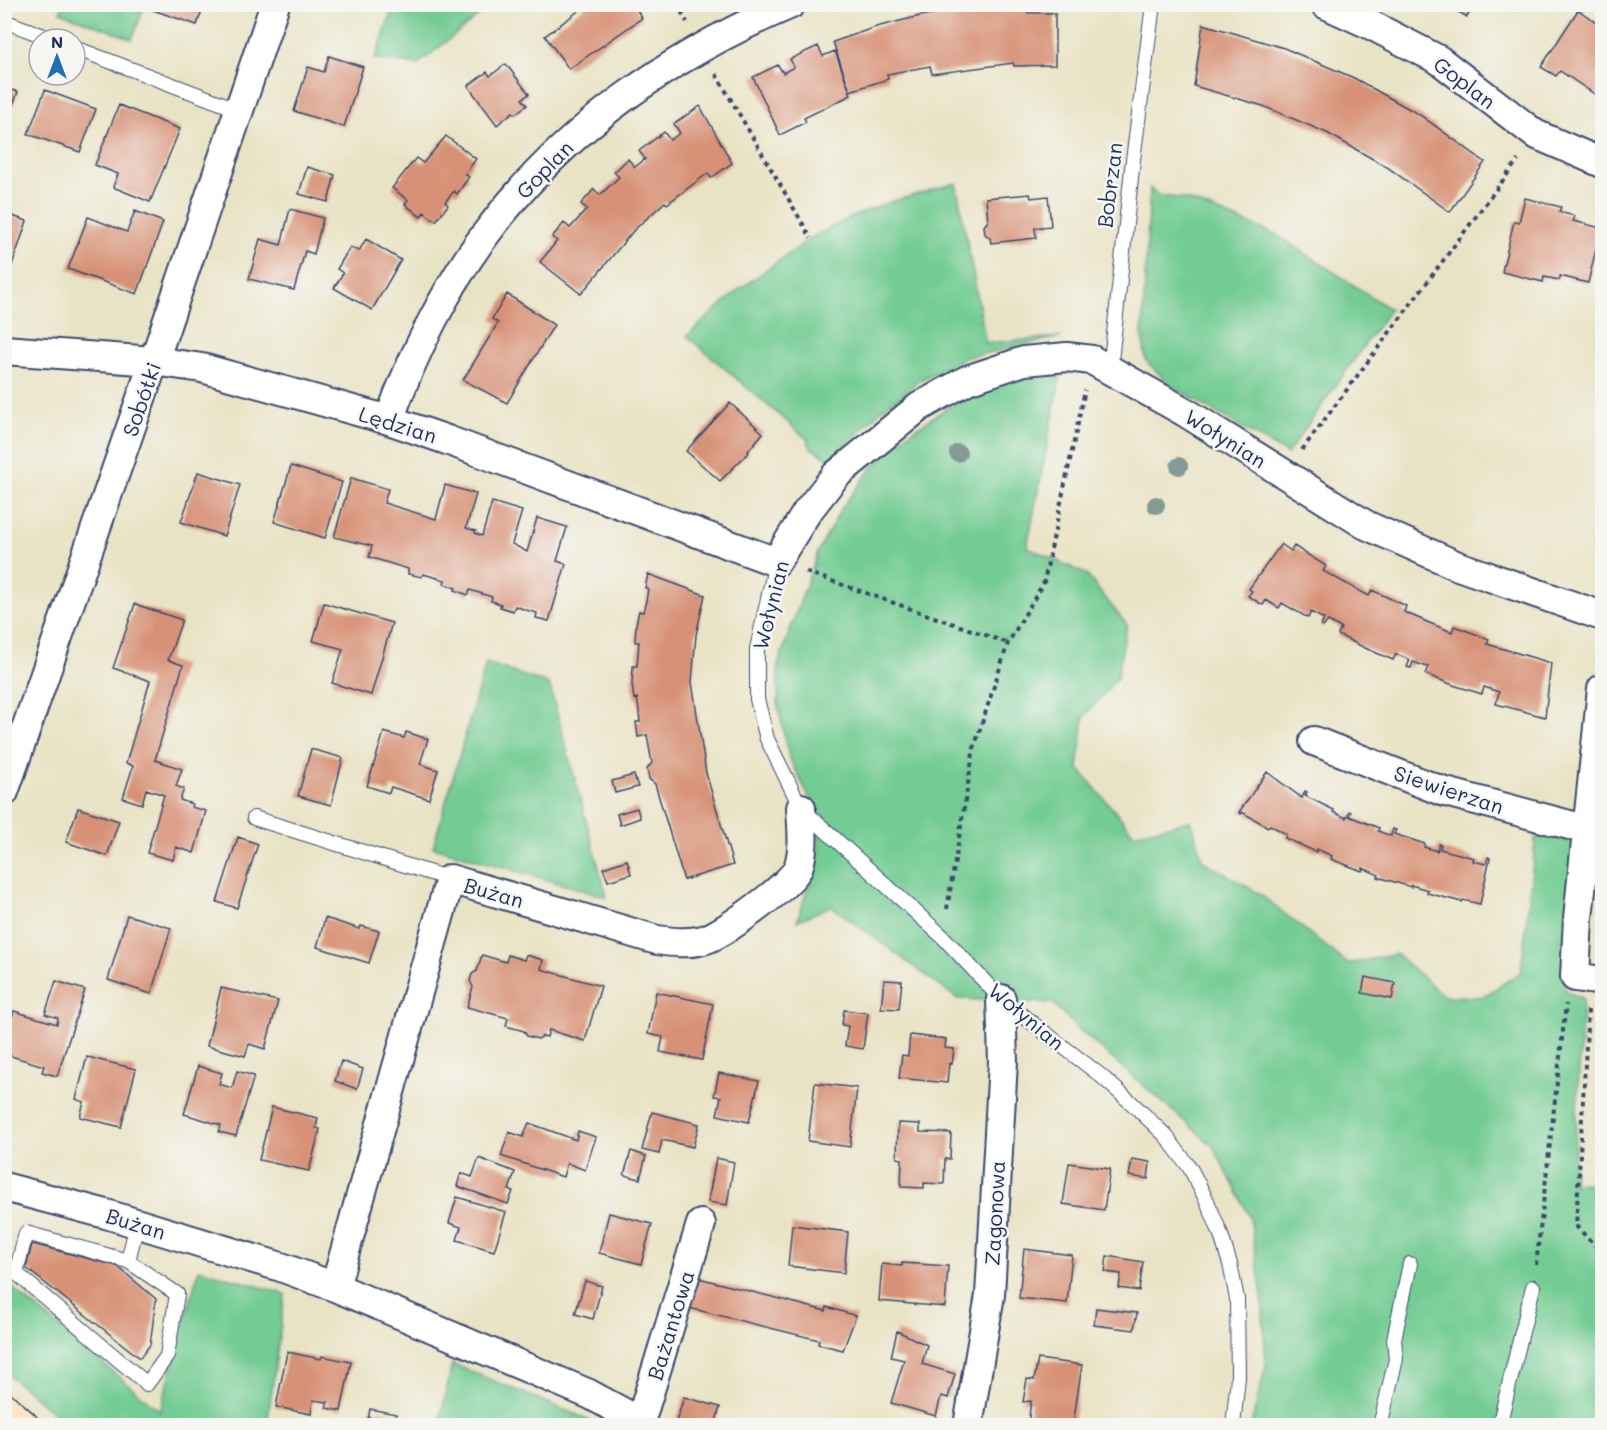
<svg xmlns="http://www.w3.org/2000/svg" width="1607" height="1430" viewBox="0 0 1607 1430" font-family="Mali,sans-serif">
	<rect width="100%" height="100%" fill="#f6f6f2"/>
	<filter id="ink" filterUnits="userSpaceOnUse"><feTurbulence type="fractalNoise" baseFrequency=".0167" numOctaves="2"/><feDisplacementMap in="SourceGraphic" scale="12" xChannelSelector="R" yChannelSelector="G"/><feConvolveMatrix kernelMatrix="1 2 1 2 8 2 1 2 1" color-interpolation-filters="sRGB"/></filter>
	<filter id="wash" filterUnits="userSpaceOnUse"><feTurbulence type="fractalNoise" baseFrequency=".008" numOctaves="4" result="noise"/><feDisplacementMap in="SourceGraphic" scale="24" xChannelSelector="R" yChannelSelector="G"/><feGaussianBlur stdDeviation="1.35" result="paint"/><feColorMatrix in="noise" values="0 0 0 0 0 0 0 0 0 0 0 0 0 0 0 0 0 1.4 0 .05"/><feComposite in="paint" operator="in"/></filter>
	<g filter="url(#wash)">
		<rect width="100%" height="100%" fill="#e9e3c5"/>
		<path fill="#73cc93" stroke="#477e78" stroke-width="1.5" d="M63,5H145L132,39L60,12Z
			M394,5V4L492,5L417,65L375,59Z
			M956,183L986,343L1061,337L964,358L922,379L881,410L831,460L811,448L807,439L687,336L737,291L811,238L854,216L887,203Z
			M1150,188L1158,195L1188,200L1277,235L1390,309L1287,454L1171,386L1146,361L1142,335Z
			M1061,374L1027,547L1086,574L1127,625L1117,678L1084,717L1078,768L1134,834L1191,821L1203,861L1260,894L1348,964L1396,954L1444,996L1483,997L1521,972L1536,834L1576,841L1565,990L1583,999L1573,1183L1602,1184V1425H1251L1266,1365L1262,1296L1250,1217L1213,1146L1075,1026L1053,1003L958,999L831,906L797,921L819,853V817L789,757L778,706V664L818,552L841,509L874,465L906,435L947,408L991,385Z
			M486,663L549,684L607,897L433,847Z
			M199,1269L285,1294L267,1425H68L5,1372V1282L160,1411Z
			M452,1364L587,1419L593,1425H439Z"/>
		<g id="blocks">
			<path fill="#d79176" d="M145,4H204L197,25L144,7Z
				M588,4H633L642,18L569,69L545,36Z
				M1009,4H1027L1028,13H1055V65L1014,66L1013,63L932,74L930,66L887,74L888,79L850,91L833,42L876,27L920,16L964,8L980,7V10L1009,7Z
				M1454,4H1475L1467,17L1452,8Z
				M1578,10L1602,26V99L1560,71L1556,76L1541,67Z
				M1203,24L1284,48L1354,78L1420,115L1485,162L1450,212L1387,167L1327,133L1263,106L1194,86Z
				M818,46L823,56L835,51L851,95L804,118L806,122L780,135L753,77L778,65L783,73L794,67L790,59Z
				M329,56L363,67L344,127L294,111L308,67L324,72Z
				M506,64L529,94L522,99L527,105L515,114L513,112L497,125L468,86L487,72L490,76Z
				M4,78L9,80L6,88L18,92L5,125Z
				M45,90L96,109L80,152L28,134Z
				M119,105L180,129L150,202L113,187L118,174L95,165Z
				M700,106L732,163L711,178L708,173L667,204L665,202L634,230L581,294L540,262L557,241L552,237L564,223L570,228L587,209L581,204L594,189L600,195L619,177L614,172L628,159L635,167L645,159L639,151L664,132L670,140L680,133L674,124Z
				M446,136L476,159L465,174L469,177L457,194L454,191L445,202L448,205L436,221L424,212L421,217L405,204L408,200L392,188L416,158L423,163Z
				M307,167L335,175L328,202L299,194Z
				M1030,194L1031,198L1048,196L1051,226L1035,228L1036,238L991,243L990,238L985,234L984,226L988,221L986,198Z
				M1525,198L1561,207L1559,212L1575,216L1573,221L1601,228L1588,283L1560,276L1559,280L1544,277L1543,282L1502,272L1514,221L1519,222Z
				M290,209L323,218L314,254L305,251L294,290L249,279L260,239L281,245Z
				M135,211L163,222L137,294L68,269L88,217L127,232Z
				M7,214L27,221L10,271L4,270V219Z
				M366,239L401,260L372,310L334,288L343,273L337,269L350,247L359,251Z
				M507,294L554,325L507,403L463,380L498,323L492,319Z
				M730,403L763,433L748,451L749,452L720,481L686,451Z
				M291,466L342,482L325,538L274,522Z
				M198,472L240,485L224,536L181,522Z
				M351,478L388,489L384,503L436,519L445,485L476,494L466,528L476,531L475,533L482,536L492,502L522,511L512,544L527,552L537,518L567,527L557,561L566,564L549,621L536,618L537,613L526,610L515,606L513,611L500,607L501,604L491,601L492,597L470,590L468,595L455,590L456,588L444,584L445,580L423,574L422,577L408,574V569L369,557L372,546L334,537Z
				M1281,544L1291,551L1294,546L1326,566L1323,571L1369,596L1372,590L1406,606L1404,612L1427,622L1452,632L1454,626L1489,639L1487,644L1551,663L1545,717L1496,704L1499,692L1484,687L1482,694L1453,685L1425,674L1428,667L1413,662L1411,668L1407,667L1410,660L1396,654L1393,660L1365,648L1338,635L1341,628L1328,621L1323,627L1321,626L1324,619L1311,612L1308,618L1282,603L1279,608L1266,600L1263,605L1248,596L1252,591L1249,589Z
				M648,574L705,595L696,635L692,682L706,773L733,865L684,880L655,784L649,779L647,769L652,763L647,735L638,737L636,722H640L639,711L637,698L634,699L632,684L633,666H637L639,642H635L636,624L639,611L643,612L646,601L648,589L645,588Z
				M324,603L392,623L371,695L332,683L343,649L313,641Z
				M135,604L182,620L168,660L183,665L155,760L182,769L176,786L184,789L180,800L192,804L191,807L206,811L194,853L176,847L173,860L147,853L164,795L146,789L142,804L123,798L133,766L126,763L150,681L113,668Z
				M384,732L404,738L406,732L428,739L420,764L438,770L429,799L391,787L389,793L367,786Z
				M311,749L343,758L331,805L298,796Z
				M1267,772L1302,798L1305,791L1307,792L1305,796L1334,810L1333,812L1346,818L1349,811L1351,812L1349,816L1379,828L1378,831L1391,836L1393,829L1396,830L1394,834L1425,844L1424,847L1437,851L1439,844L1441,845L1440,849L1474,858L1473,861L1486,864L1488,857L1490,858L1480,904L1463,900L1462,902L1427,893L1428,890L1411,885V887L1378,877L1379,875L1363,868L1362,871L1331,859L1332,856L1317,849L1316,852L1285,838L1286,834L1270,825L1268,827L1242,812L1241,814L1239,812Z
				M634,775L638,787L615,793L612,781Z
				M78,808L119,821L107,856L66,842Z
				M637,808L640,818L620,825L617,814Z
				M238,837L258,844L237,908L217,902Z
				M627,860L631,874L608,881L603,868Z
				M127,915L171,928L151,994L108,980Z
				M325,918L360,929L361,926L379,931L369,963L317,947Z
				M482,955L506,962L508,955L524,960L526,955L543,960L541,969L601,986L585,1041L549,1030L547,1037L543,1036L538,1039L527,1036L524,1031L506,1026L508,1018L467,1007L473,987L470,981L472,974L477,971Z
				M1365,977L1395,983L1392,999L1362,993Z
				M884,980L902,981L899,1009L881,1008Z
				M56,981L85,990L57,1076L42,1072L44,1066L4,1054V1044L14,1011L57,1024L58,1018L45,1014Z
				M221,988L278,1001L265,1049L249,1044L245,1056L207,1046Z
				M656,992L713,1004L702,1060L660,1052L663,1037L648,1034Z
				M844,1010L868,1013L863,1049L845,1046L848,1026L842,1025Z
				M910,1035L946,1039L945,1048L954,1049L952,1064L949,1063L947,1083L899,1078L902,1055L908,1056Z
				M87,1057L136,1069L121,1127L80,1117L84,1102L76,1099Z
				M341,1061L363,1069L357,1089L335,1081Z
				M198,1066L222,1073L219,1084L232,1088L237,1071L254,1076L236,1136L219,1132L221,1125L184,1114Z
				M719,1073L759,1081L749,1122L717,1115L721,1097L714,1096Z
				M815,1083L857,1088L850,1147L808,1141Z
				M272,1107L318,1118L316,1128L320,1129L309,1171L259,1160Z
				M652,1112L699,1124L693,1147L662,1140L659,1154L642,1150Z
				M529,1123L576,1140L578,1131L596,1137L585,1170L567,1163L563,1177L501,1156L509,1132L523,1137Z
				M898,1123L920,1124V1132L951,1133L950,1159H945L944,1184L924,1183V1188L901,1187L902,1159L897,1158Z
				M631,1151L646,1156L640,1179L624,1175Z
				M479,1158L515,1172L509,1190L513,1191L508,1204L457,1186L461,1173L472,1177Z
				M716,1158L734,1162L727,1205L708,1202Z
				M1132,1159L1150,1162L1148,1179L1129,1176Z
				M1069,1163L1110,1169L1104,1210L1063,1204Z
				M457,1197L506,1212L494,1251L457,1240L461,1227L449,1223Z
				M609,1213L652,1224L641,1264L599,1253Z
				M792,1225L848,1232L844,1273L788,1266Z
				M32,1244L117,1266L156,1299L150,1345L140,1358L26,1268Z
				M1024,1249L1072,1255L1067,1303L1019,1298Z
				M1107,1256L1143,1262L1139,1291L1119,1288L1121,1274L1105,1272Z
				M902,1263L948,1266L945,1307L879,1301L882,1264L902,1266Z
				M691,1276L826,1311L827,1307L856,1316L843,1350L818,1344L819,1340L685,1307Z
				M585,1281L602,1286L593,1319L575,1314Z
				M1096,1308L1137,1313L1134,1330L1094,1325Z
				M897,1331L927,1345L922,1364L955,1374L948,1398L941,1396L936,1416L891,1403L904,1360L891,1357Z
				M287,1352L321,1359L322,1356L351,1362L341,1411L326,1408L328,1402L313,1400L311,1414L276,1407Z
				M1038,1359L1082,1365L1073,1425H1028L1031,1401L1023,1402L1027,1379L1034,1380Z
				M684,1397L720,1407L715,1425H675Z
				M370,1409L396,1414L394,1425H367Z"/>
		</g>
	</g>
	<g filter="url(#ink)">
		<use href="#blocks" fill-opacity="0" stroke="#3a4a6d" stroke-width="1.5"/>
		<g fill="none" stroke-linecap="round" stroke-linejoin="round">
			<defs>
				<path id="service" d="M4,21L52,39
					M75,48L239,110
					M1110,370L1133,160L1153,4
					M776,562L757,649V699L767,739L801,808L943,937L1001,999L1100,1075L1136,1107L1166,1136L1190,1168L1207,1201L1220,1232L1230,1264L1237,1299L1238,1377L1233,1426
					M254,818L450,879
					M26,1233L128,1261L177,1294L167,1356L147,1384L16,1273Z
					M128,1261L137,1224
					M1380,1426L1396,1359L1394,1339L1410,1264
					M1499,1426L1533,1287"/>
				<path id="minor" d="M1325,4L1371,25L1439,60L1535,134L1602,163
					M4,350L154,361L202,368L389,420L447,440L776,562L807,512L836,475L919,407L967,380L1024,361L1067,357L1092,360L1185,412L1366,525L1458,566L1602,616
					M389,420C411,358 448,283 488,231C565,128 673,54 791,4
					M1602,689L1578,918L1575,977L1602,981
					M1314,741L1442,791L1588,830
					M4,792L154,361L275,4
					M4,1187L106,1214L281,1267L335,1287L589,1394L639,1421
					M335,1287L450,879L657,940C672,942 688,944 703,940C721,936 792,884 798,868C805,849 802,828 801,808
					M639,1426L701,1224
					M968,1426L990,1295L1003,1061L1001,999"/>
				<path id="secondary" d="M4,1410L22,1426"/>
			</defs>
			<use href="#service" stroke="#3a4a6d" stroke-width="16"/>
			<use href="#minor" stroke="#3a4a6d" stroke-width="32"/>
			<use href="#secondary" stroke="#3a4a6d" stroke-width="36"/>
			<path stroke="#3a4a6d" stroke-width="4" stroke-dasharray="4.5 4.5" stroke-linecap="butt" d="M677,4L687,22
				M716,74L811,238
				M1302,450L1518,160
				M806,572L1008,643
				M947,909L974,748L1008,643L1044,582L1085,390
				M1588,1010L1576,1226L1602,1253
				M1536,1265L1566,1004"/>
			<use href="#service" stroke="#fff" stroke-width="14"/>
			<use href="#minor" stroke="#fff" stroke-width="28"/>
			<use href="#secondary" stroke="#fee5c5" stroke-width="33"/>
		</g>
		<g fill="#869a95">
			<circle cx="958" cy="453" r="9"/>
			<circle cx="1179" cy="466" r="9"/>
			<circle cx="1156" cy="505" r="9"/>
		</g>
	</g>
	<g text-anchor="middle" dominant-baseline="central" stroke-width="5" stroke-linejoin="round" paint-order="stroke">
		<g font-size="21" fill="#1b2f5e" stroke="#f6f6f2">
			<text transform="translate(1465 82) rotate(37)">Goplan</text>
			<text transform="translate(544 169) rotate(-46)">Goplan</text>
			<text transform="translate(1109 185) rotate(-83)">Bobrzan</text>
			<text transform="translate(141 399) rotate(-71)">Sobótki</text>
			<text transform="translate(398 424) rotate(17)">Lędzian</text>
			<text transform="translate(1226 438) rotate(32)">Wołynian</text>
			<text transform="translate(770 605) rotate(-76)">Wołynian</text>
			<text transform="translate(1449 789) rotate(18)">Siewierzan</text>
			<text transform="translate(494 892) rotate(16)">Bużan</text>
			<text transform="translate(1027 1016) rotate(40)">Wołynian</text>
			<text transform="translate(994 1213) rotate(-87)">Zagonowa</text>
			<text transform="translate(136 1223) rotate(17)">Bużan</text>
			<text transform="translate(670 1325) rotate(-73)">Bażantowa</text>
		</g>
	</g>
	<rect width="1607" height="1430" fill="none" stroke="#f6f6f2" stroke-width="24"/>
	<g transform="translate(57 57)"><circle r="28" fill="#f6f6f2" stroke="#9ea6b7" stroke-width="1.5"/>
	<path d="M0-4.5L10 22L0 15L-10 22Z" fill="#1f6fb2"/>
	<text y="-9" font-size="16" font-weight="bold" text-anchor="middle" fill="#1b2f5e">N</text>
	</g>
</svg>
